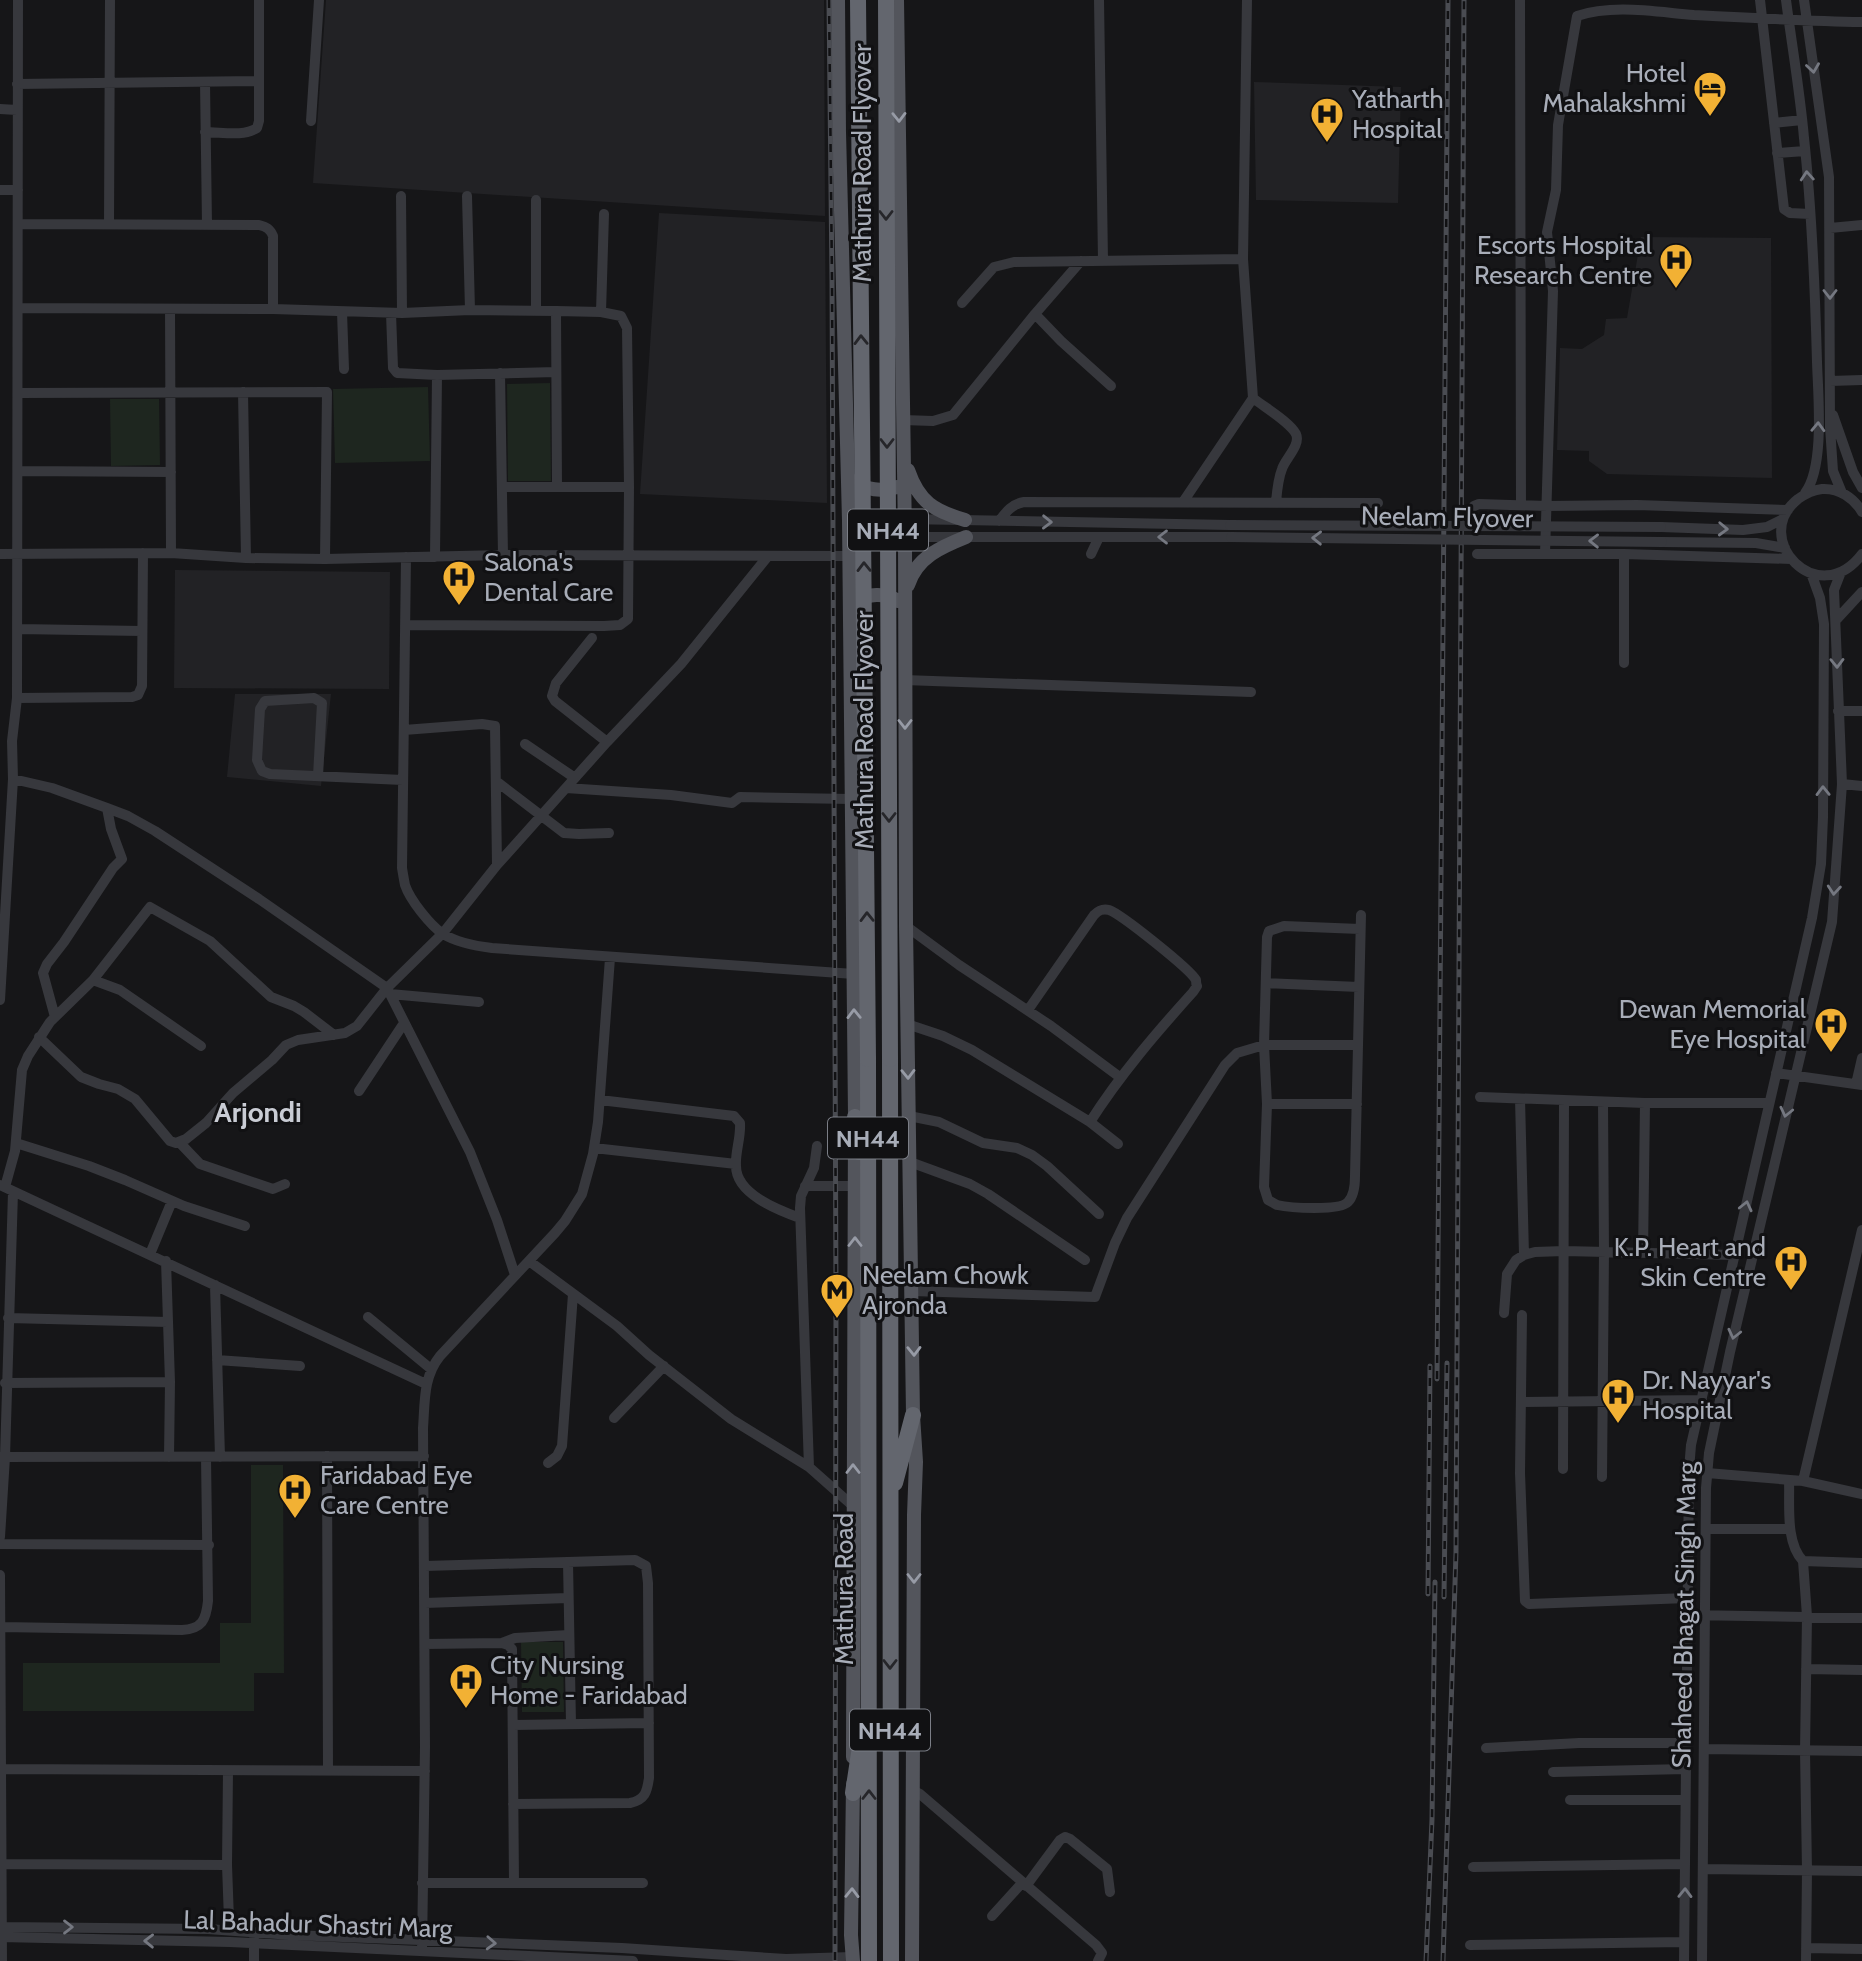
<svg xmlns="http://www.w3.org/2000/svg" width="1862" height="1961" viewBox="0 0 1862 1961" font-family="Cabin,sans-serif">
	<rect width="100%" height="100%" fill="#161618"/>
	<path fill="#222225" d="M326,0H824L825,216L313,183Z
		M1254,82L1401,87L1398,203L1256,200Z
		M659,213L825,222L827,503L640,494Z
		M1641,237L1771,238L1772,478L1607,474L1589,461V451L1557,450L1560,348L1582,349L1604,335L1606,319L1627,318Z
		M175,570L390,572L389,689L174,688Z
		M235,694H331L321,786L227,777Z"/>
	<path fill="#1e261f" d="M550,383L551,481H508L507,384Z
		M428,387L430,461L335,463L333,389Z
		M110,399H159L160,465L111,466Z
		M251,1465H283L284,1673H254V1711H23V1663H220V1623H251Z
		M521,1642H563L564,1712H522Z"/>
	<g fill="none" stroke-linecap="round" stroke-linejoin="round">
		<path stroke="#37383d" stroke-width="10" d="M1099,0L1103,261
			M1520,0L1521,504
			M1760,0L1784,209L1790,213L1810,214
			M1786,0C1792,46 1800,92 1804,138C1812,212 1815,287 1817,362C1818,395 1825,467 1805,493
			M1804,0L1829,177L1830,427L1833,471L1842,493
			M205,82L207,225
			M17,84L259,81
			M0,109L17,110
			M311,121L319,0
			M1774,123L1802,120
			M205,132C222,132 243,137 257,128L259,121V0
			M1777,153L1805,151
			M0,190H18
			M401,196L402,313
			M467,196L470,310
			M18,224L259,225C267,227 270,229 273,236V309
			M109,224L110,0
			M1830,228L1862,225
			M962,303L994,267L1014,262L1243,259
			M18,308L273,309L402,313L470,310L556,311L601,312L621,316L627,328L629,487L628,619L620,625L604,626L405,625
			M170,309L171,553
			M536,310V200
			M556,311L557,487
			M342,312L344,369
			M601,312L604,214
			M391,313L393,368L397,373L437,375L556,372
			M1035,314L1061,341L1111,386
			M500,373L503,555
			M1830,381L1862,380
			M243,392L246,558
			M18,393L327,392L325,559
			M1253,398C1264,407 1290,422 1296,434C1301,445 1285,459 1282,469C1278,479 1277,491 1276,502
			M1833,415L1853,472L1862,488
			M903,420L933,421L953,415L1035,314L1081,261
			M19,471L171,472
			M502,487H629
			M1183,502L1253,398L1243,259L1247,0
			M1474,506L1479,504L1547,506L1637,505L1788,510
			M1862,512C1854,498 1839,488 1822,489C1813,490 1805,494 1798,499C1749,538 1818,612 1862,554
			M858,520L905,519L1230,525
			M999,521C1006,512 1012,504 1024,502L1378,503
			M1661,527L1743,530L1767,527L1783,519
			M859,536L905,537H1231
			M1662,542L1756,543L1785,548
			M0,554L171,553L246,558L325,559L503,555L848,556
			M1091,554L1099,537
			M1477,554H1624L1791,559
			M1545,554L1553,291L1547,232L1556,190L1558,125L1577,16C1613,4 1656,12 1694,15C1750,18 1806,21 1862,22
			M1624,554V663
			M406,557L402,868C403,874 404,880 405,885C410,900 430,925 443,934C458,943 475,946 492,948L854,974
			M435,557L437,375
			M1836,620L1862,592
			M18,629L142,631
			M592,638L556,683L552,696L555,701L607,742
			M904,680L1251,692
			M17,698L132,697L138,695L142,686L143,553
			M1838,711H1862
			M404,730L482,724L495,726L497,865
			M525,744L575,778
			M318,776L322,703L314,698L265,701L260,709L257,760L262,771L270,774L403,780
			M13,779L52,788L107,808L128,816L155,831L259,899L387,988L470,1152L497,1220L515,1275
			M496,781L564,833L579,834L609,833
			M1842,784L1862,786
			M566,788L671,795L732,803L740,797L851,799
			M906,926L959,965L1051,1026L1121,1078
			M1360,929L1284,926L1269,931L1267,937L1264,1045L1267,1104L1264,1187L1268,1200C1272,1202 1273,1203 1277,1205C1290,1208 1340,1211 1348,1202C1354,1196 1355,1185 1355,1176L1361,915
			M93,980L120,990L201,1046
			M1266,983L1359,987
			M390,994L479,1002
			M0,1000L13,779L12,741L17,698L18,0
			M1028,1010L1094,915C1098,911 1102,908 1109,910C1121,914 1190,969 1196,980C1196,982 1196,984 1197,986L1193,992C1156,1033 1120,1075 1090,1122
			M55,1017L43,973L47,964L64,942L113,868L122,859L111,829L107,808
			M907,1024L943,1036L972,1050L1090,1122L1118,1144
			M39,1037L81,1077L99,1084L118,1089L135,1099L170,1141L176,1143L186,1139L206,1123L233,1093L272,1060L286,1045L298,1040L345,1033L357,1026L387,988L443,933L497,865L607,742L681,664L768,556
			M1776,1073L1862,1085
			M1856,1084L1862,1058
			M359,1091L404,1023
			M1480,1097L1645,1103H1769
			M1520,1099L1524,1255
			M600,1100L734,1116L740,1123C741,1138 735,1152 736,1166C736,1194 778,1210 800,1218
			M1267,1104H1357
			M909,1116L939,1122L983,1143L1017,1148L1032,1155L1047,1166L1099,1214
			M16,1143L89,1166L125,1180L184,1206L245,1226
			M180,1143L200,1164L273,1189L285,1184
			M594,1148L736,1164
			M910,1162L970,1184L988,1194L1085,1260
			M0,1185L426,1384
			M805,1186H855
			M5,1187L15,1151L22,1070L28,1056L50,1022L93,980L150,907L210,941L271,997L294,1006L304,1012L334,1035
			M1643,1253L1645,1103
			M150,1254L172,1201
			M166,1261L170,1382L169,1457
			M529,1261L617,1326L649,1355L731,1419L809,1467L853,1506
			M215,1285L220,1457
			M912,1291L1095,1297L1115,1243L1127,1218L1225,1065L1237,1053L1264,1045H1358
			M1504,1313L1507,1274L1516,1260L1524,1255L1535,1252L1564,1251L1735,1255
			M1522,1315L1520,1473L1525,1601L1529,1604L1687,1598
			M368,1317L431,1369
			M8,1318L168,1322
			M217,1360L300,1366
			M5,1383L170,1382
			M1522,1402L1702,1400
			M614,1418L664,1366
			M327,1456L328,1770
			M0,1457L424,1456
			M548,1463L557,1456L562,1446L573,1294
			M809,1467L800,1208L801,1196L814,1168L817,1146
			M1563,1469L1564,1101
			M1707,1473L1803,1481L1862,1494
			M1602,1477L1604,1252L1603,1102
			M1789,1480C1790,1505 1785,1542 1803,1561L1807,1616L1805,1751L1807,1870L1806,1961
			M1803,1481L1862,1230
			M1707,1529H1784
			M0,1537L5,1457L13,1192
			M0,1544L209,1545
			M1803,1561L1862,1563
			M568,1562L571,1724
			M425,1566L635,1560L646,1566L648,1583L649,1778C647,1792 645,1800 630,1803L513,1804
			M0,1575L2,1961
			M425,1603L568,1598
			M1687,1615L1862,1618
			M1,1627L182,1630C202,1629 206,1620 208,1601L206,1457
			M502,1643L515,1638L569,1635
			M425,1644L502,1643L508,1645L512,1649L514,1883
			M1806,1669L1862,1670
			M513,1725L649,1723
			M1486,1748L1579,1743H1685
			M1704,1749L1862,1751
			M1,1769L425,1771
			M228,1771L227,1865L229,1920
			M1553,1772L1686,1769
			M912,1790L920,1794L1096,1945L1102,1953L1098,1961
			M1570,1800H1685
			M1,1864L227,1865
			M1473,1867L1685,1864
			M1704,1869L1862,1871
			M422,1883H643
			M1026,1886L1060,1840L1065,1837L1070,1839L1107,1869L1110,1892
			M992,1916L1022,1883
			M0,1927L208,1929L291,1935L622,1948L786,1959L852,1957
			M0,1937L230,1942L633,1961
			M1470,1945L1684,1942
			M1806,1948L1862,1949
			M422,1950L425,1747L423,1428C425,1402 423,1377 440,1356L555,1233L565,1221L582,1194L593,1154L598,1122L610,958
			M254,1961V1939
			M1684,1961L1689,1470L1691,1445L1812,918L1821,864L1823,817L1824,624L1820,598L1811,573
			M1702,1961L1706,1488L1709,1453L1730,1352L1832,922L1842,784L1834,590L1841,572"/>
		<path stroke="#53555c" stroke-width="14" d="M838,0L839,132L849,521L855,1117L853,1757
			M897,0L905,537L906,926L913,1415L916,1462L914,1515L912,1961
			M908,470C919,502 934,511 965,520
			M853,481C868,490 880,492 897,487
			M908,585C917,557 941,547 966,537
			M855,601C868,594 885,592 898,601
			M853,1961L851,1935L853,1784"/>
		<path stroke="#63666e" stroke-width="16" d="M868,1059L869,1961
			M890,1059L891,1961
			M855,1117L859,1152
			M895,1483L913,1415
			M853,1793L861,1740"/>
		<defs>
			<path id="rail" d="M829,0L832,280L836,1290L835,1961
				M1437,1379L1448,0
				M1428,1594L1430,1366
				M1444,1597L1447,1363
				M1426,1961L1432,1819L1435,1582
				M1443,1961L1456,1552L1464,0"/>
		</defs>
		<use href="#rail" stroke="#4a4c52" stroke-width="5"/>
		<use href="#rail" stroke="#111113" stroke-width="2.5" stroke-dasharray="8" stroke-linecap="butt"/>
		<path stroke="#37383d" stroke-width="10" d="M1230,525L1661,527
			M1231,537L1662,542"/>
		<path stroke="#63666e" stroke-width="16" d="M858,0L868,1059
			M886,0L890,1059"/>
	</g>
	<defs><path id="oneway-chevron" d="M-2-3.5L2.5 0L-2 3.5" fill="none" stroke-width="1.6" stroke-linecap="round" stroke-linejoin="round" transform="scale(1.75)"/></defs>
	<g stroke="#757881">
		<use href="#oneway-chevron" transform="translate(1813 68) rotate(82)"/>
		<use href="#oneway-chevron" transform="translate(1807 176) rotate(-94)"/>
		<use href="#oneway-chevron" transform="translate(1830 294) rotate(90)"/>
		<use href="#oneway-chevron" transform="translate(1818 427) rotate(-88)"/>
		<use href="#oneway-chevron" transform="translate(1047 522) rotate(1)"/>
		<use href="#oneway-chevron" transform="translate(1723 529) rotate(2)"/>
		<use href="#oneway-chevron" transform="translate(1163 537) rotate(180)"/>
		<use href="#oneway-chevron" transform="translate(1317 538) rotate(-179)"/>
		<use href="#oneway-chevron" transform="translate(1594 541) rotate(-179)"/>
		<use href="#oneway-chevron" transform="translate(1837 663) rotate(89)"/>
		<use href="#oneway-chevron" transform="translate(1823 791) rotate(-91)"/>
		<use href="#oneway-chevron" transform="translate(1834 890) rotate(95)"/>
		<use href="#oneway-chevron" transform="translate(1786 1112) rotate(103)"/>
		<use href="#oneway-chevron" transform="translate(1746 1206) rotate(-77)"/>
		<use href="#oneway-chevron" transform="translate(1734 1334) rotate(103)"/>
		<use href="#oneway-chevron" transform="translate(1685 1893) rotate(-89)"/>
		<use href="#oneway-chevron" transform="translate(68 1927)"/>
		<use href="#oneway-chevron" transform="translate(149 1941) rotate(-179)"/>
		<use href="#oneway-chevron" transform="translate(491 1943) rotate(3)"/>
	</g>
	<g stroke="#979ba6">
		<use href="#oneway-chevron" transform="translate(899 117) rotate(89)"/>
		<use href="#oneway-chevron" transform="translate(905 724) rotate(90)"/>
		<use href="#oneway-chevron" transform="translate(854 1014) rotate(-91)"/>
		<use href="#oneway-chevron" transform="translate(908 1074) rotate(89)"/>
		<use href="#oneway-chevron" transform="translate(855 1242) rotate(-90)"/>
		<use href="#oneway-chevron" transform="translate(914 1351) rotate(89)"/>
		<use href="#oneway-chevron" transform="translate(853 1469) rotate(-90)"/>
		<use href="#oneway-chevron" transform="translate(914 1578) rotate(90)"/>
		<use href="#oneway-chevron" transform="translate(852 1893) rotate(-89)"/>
	</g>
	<g stroke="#26262a">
		<use href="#oneway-chevron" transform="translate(886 215) rotate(90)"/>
		<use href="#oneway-chevron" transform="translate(861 340) rotate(-91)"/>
		<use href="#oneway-chevron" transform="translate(887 443) rotate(90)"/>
		<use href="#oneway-chevron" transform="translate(864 567) rotate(-91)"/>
		<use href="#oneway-chevron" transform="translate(889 817) rotate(90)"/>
		<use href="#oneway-chevron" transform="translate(867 917) rotate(-91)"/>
		<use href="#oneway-chevron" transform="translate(890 1664) rotate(90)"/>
		<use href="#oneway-chevron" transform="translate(869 1795) rotate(-90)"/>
	</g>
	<defs>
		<symbol id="hotel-pin" viewBox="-11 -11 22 30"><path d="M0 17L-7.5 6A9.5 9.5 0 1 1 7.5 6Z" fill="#f2b134" stroke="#111113"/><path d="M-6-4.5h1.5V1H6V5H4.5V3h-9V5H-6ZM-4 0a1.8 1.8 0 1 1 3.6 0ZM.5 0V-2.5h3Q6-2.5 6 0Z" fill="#111"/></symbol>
		<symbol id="hospital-pin" viewBox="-11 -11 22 30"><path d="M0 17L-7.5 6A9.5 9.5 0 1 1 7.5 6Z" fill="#f2b134" stroke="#111113"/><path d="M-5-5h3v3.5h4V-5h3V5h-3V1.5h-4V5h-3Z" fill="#111"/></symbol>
		<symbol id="metro-pin" viewBox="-11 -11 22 30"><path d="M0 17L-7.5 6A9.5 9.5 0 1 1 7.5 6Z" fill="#f2b134" stroke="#111113"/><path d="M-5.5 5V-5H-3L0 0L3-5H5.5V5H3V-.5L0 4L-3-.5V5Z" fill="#111"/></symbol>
	</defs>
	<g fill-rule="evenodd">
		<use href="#hotel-pin" x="1691" y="69" width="38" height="52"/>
		<use href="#hospital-pin" x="1308" y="95" width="38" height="52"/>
		<use href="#hospital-pin" x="1657" y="241" width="38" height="52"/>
		<use href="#hospital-pin" x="440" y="558" width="38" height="52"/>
		<use href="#hospital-pin" x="1812" y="1005" width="38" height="52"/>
		<use href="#hospital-pin" x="1772" y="1243" width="38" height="52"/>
		<use href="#metro-pin" x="818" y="1271" width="38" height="52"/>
		<use href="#hospital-pin" x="1599" y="1376" width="38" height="52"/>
		<use href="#hospital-pin" x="276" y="1471" width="38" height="52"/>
		<use href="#hospital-pin" x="447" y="1661" width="38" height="52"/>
	</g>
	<g text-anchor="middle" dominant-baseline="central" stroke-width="6" stroke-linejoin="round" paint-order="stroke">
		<g fill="#111113" stroke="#7b7e86" stroke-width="2">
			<rect x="848" y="509.5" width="80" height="41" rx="5"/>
			<rect x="828" y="1117.5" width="80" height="41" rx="5"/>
			<rect x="850" y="1709.5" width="80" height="41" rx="5"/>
		</g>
		<g font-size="24" font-weight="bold" fill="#a8adb8">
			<text x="888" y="530">NH44</text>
			<text x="868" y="1138">NH44</text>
			<text x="890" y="1730">NH44</text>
		</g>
		<g font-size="26" fill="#a8adb8" stroke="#111113" text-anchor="start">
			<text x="1686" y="73" text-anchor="end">Hotel<tspan x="1686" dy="30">Mahalakshmi</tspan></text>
			<text x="1352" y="99">Yatharth<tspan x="1352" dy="30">Hospital</tspan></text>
			<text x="1652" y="245" text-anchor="end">Escorts Hospital<tspan x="1652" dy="30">Research Centre</tspan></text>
			<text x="484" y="562">Salona's<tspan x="484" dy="30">Dental Care</tspan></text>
			<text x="1806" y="1009" text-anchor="end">Dewan Memorial<tspan x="1806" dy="30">Eye Hospital</tspan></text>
			<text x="1766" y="1247" text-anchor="end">K.P. Heart and<tspan x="1766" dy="30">Skin Centre</tspan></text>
			<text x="862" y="1275">Neelam Chowk<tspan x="862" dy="30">Ajronda</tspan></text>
			<text x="1642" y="1380">Dr. Nayyar's<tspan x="1642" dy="30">Hospital</tspan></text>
			<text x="320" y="1475">Faridabad Eye<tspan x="320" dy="30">Care Centre</tspan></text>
			<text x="490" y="1665">City Nursing<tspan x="490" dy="30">Home - Faridabad</tspan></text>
		</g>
		<g font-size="26" fill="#a8adb8" stroke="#111113">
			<text transform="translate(862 163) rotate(-90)">Mathura Road Flyover</text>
			<text transform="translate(1447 517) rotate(1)">Neelam Flyover</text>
			<text transform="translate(864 730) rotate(-90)">Mathura Road Flyover</text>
			<text transform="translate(844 1589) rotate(-90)">Mathura Road</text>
			<text transform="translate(1684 1615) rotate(-89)">Shaheed Bhagat Singh Marg</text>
			<text transform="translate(318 1924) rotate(2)">Lal Bahadur Shastri Marg</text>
		</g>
		<g font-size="28" font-weight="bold" fill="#c9ccd4" stroke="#111113">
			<text x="258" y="1112">Arjondi</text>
		</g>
	</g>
</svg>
